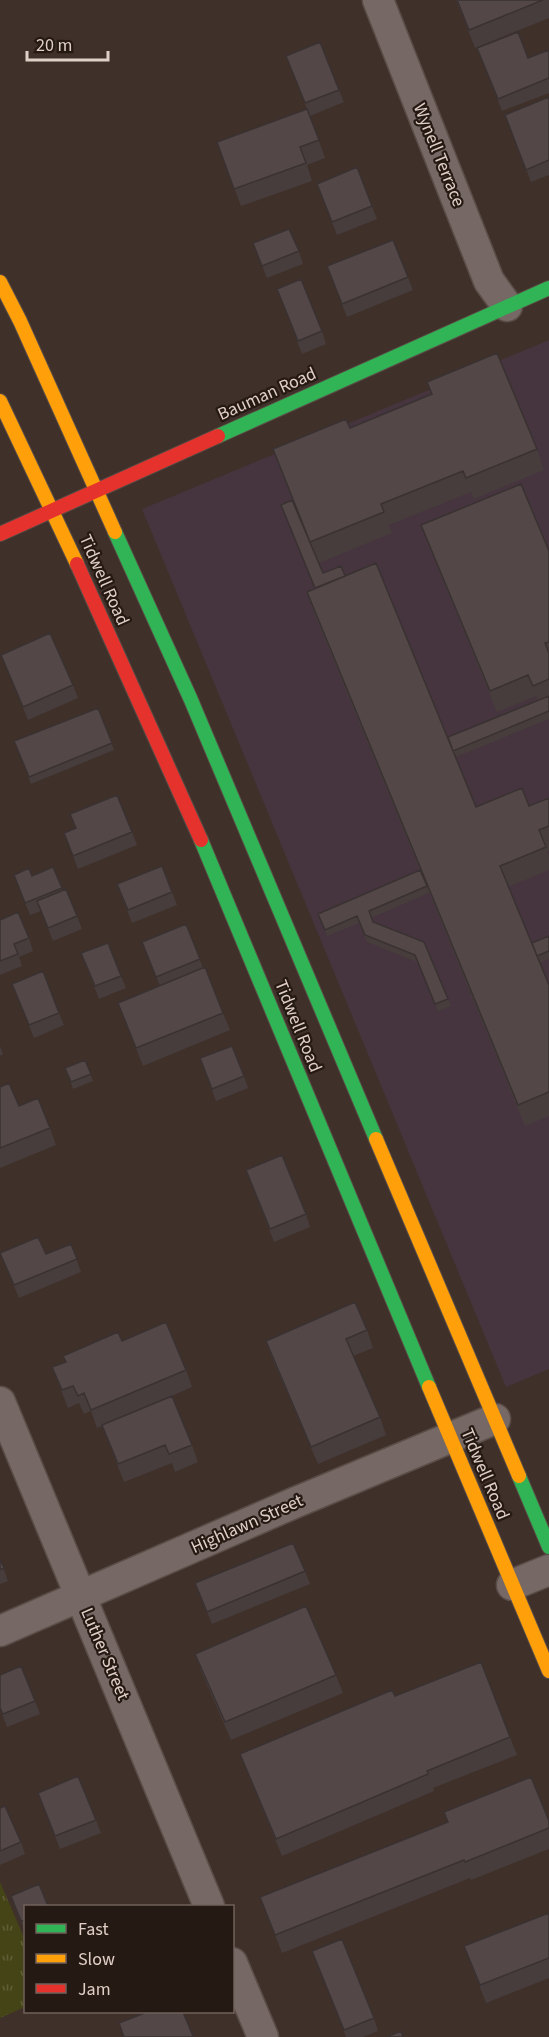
<svg xmlns="http://www.w3.org/2000/svg" width="549" height="2037" viewBox="0 0 549 2037" font-family="'Source Sans 3',sans-serif">
	<defs>
		<pattern id="park-tufts" width="24" height="20" patternUnits="userSpaceOnUse" patternTransform="scale(1.5)"><rect width="24" height="20" fill="#454417"/><path d="M3 7l-1-3M5 7V3M7 7l1-3M15 17l-1-3M17 17v-4M19 17l1-3" fill="none" stroke="#605e37"/></pattern>
	</defs>
	<rect width="100%" height="100%" fill="#3f3029"/>
	<path fill="#46353e" d="M549,340V1369L506,1387L142,509Z"/>
	<path fill="url(#park-tufts)" d="M0,1882L25,1940V2007L0,2018Z"/>
	<g fill="none" stroke-linecap="round" stroke-linejoin="round">
		<defs>
			<path id="street" d="M378,0L489,281L507,306
				M0,1402L209,1906
				M512,1585L549,1570
				M0,1631L294,1503L495,1419
				M232,1963L263,2037"/>
			<path id="fast" d="M218,436L549,288
				M115,532L191,700L376,1139
				M201,840L429,1387
				M519,1476L549,1547"/>
			<path id="slow" d="M0,282L20,321L115,532
				M0,401L77,564
				M376,1139L519,1476
				M429,1387L549,1671"/>
			<path id="jam" d="M0,534L218,436
				M77,564L201,840"/>
		</defs>
		<use href="#street" stroke="#5a4d47" stroke-width="33"/>
		<use href="#fast" stroke="#5a4d47" stroke-width="16"/>
		<use href="#slow" stroke="#5a4d47" stroke-width="16"/>
		<use href="#jam" stroke="#5a4d47" stroke-width="16"/>
		<use href="#street" stroke="#756865" stroke-width="30"/>
		<use href="#fast" stroke="#30b455" stroke-width="14"/>
		<use href="#slow" stroke="#ff9f0a" stroke-width="14"/>
		<use href="#jam" stroke="#e5322d" stroke-width="14"/>
	</g>
	<path fill="#473d3d" d="M456,0H549V18L475,48Z
		M477,48L528,58L549,50V93L502,111Z
		M286,56L339,90L344,102L310,116L325,158L307,165L312,181L241,206L217,142L307,109Z
		M549,97V175L531,182L505,115Z
		M317,184L372,206L377,219L337,235Z
		M253,243L299,251L303,264L267,278Z
		M327,266L408,277L413,290L347,317Z
		M277,289L322,331L326,344L302,354Z
		M350,428L537,449L544,470L474,499L471,492L389,525L392,533L319,563L323,573L345,576L448,737L538,700L536,696L497,712L429,546L421,525L549,551V719L456,757L476,807L529,806L549,798V851H547L549,856V870L508,887L532,943L549,936V959L540,963L549,985V1116L525,1126L428,890L429,893L371,918L373,922L424,942L451,1006L438,1011L417,962L367,942L359,923L327,936L320,920L420,870L314,613L307,592L315,589L292,500L273,449Z
		M1,655L73,685L78,698L28,720Z
		M98,708L114,750L31,784L14,741Z
		M70,814L132,832L137,845L78,869L64,833L75,828Z
		M53,867L62,890L77,916L82,929L53,941L41,911L30,915L14,875L32,876Z
		M117,884L172,892L177,905L132,923Z
		M0,920L29,938L33,951L19,957L22,966L0,975Z
		M186,924L203,968L223,1013L230,1030L143,1066L118,1003L160,986L142,942Z
		M81,953L121,976L126,988L99,999Z
		M12,984L59,1013L64,1025L34,1038Z
		M0,1046L3,1054L0,1056Z
		M200,1058L244,1076L248,1088L216,1101Z
		M85,1060L93,1081L73,1089L65,1068Z
		M0,1087L19,1106L50,1128L56,1145L0,1168Z
		M246,1170L306,1214L310,1227L274,1242Z
		M71,1244L81,1272L19,1298L0,1253L46,1254Z
		M367,1330L373,1348L353,1356L380,1417L386,1435L318,1464L272,1358L266,1341Z
		M122,1341L186,1370L192,1387L153,1404L192,1445L198,1462L175,1472L172,1463L124,1482L102,1426L97,1428L91,1411L84,1414L79,1403L68,1408L52,1367Z
		M0,1559L8,1581L0,1584Z
		M305,1571L310,1584L212,1624L195,1583Z
		M195,1654L336,1675L343,1693L231,1740L201,1671Z
		M0,1675L35,1701L40,1714L7,1727L0,1709Z
		M395,1696L510,1737L517,1755L433,1788L434,1791L282,1856L247,1772L240,1754Z
		M38,1793L96,1820L101,1833L60,1849Z
		M0,1808L21,1842L25,1854L0,1865Z
		M549,1821V1849L471,1880L470,1878L282,1953L260,1897Z
		M11,1896L26,1906V1933L15,1908Z
		M549,1913V1978L486,2003L464,1946Z
		M312,1951L374,2018L378,2031L363,2037H346Z"/>
	<path fill="#534747" stroke="#3a3232" stroke-width="1.5" d="M457,0H543L469,30Z
		M518,32L528,58L549,50V78L498,99L477,48Z
		M320,42L339,90L305,103L286,56Z
		M549,97V160L526,170L505,115Z
		M307,109L319,140L300,147L306,163L234,189L217,142Z
		M357,167L372,206L332,222L317,184Z
		M289,229L299,251L262,266L253,243Z
		M393,240L408,277L342,304L327,266Z
		M301,279L322,331L298,341L277,289Z
		M497,353L537,449L466,478L463,471L381,504L384,512L310,542L273,449L346,419L350,428L432,394L427,382Z
		M521,484L549,551V642L545,643L549,653V679L533,686L528,675L490,691L421,525Z
		M292,500L323,573L341,566L345,576L315,588L281,505Z
		M376,563L476,807L522,788L529,806L549,798V826L539,830L546,847L500,866L549,985V1092L518,1105L307,592Z
		M50,633L73,685L23,707L1,655Z
		M549,696V711L453,751L448,737Z
		M98,708L112,743L29,777L14,741Z
		M117,795L132,832L73,856L64,833L76,828L70,814Z
		M162,866L172,892L128,910L117,884Z
		M53,867L62,888L25,903L14,875L29,868L32,876Z
		M420,870L427,886L369,911L373,922L424,942L448,999L435,1004L415,955L365,935L357,916L325,930L318,914Z
		M66,889L77,916L48,928L37,901Z
		M18,912L29,938L14,944L18,954L0,961V920Z
		M186,924L200,959L156,977L142,942Z
		M549,936V951L537,956L532,943Z
		M108,943L121,976L95,986L81,953Z
		M205,967L223,1013L136,1048L118,1003Z
		M43,971L59,1013L29,1025L12,984Z
		M232,1046L244,1076L212,1089L200,1058Z
		M85,1060L91,1074L71,1082L65,1068Z
		M9,1083L19,1106L38,1098L50,1128L0,1148V1087Z
		M282,1155L306,1214L270,1229L246,1170Z
		M38,1237L46,1254L71,1244L77,1259L14,1285L0,1253Z
		M355,1302L367,1330L346,1339L380,1417L311,1447L266,1341Z
		M166,1322L186,1370L91,1410L84,1393L78,1396L73,1386L62,1390L52,1367L66,1362L63,1356L118,1332L122,1341Z
		M172,1396L192,1445L169,1454L165,1445L118,1464L102,1425Z
		M293,1543L305,1571L207,1612L195,1583Z
		M0,1559L4,1568L0,1570Z
		M306,1606L336,1675L225,1722L195,1654Z
		M481,1662L510,1737L427,1771L428,1774L276,1839L240,1754L392,1690L395,1696Z
		M21,1666L35,1701L3,1714L0,1708V1675Z
		M78,1776L96,1820L55,1836L38,1793Z
		M531,1777L549,1821V1828L465,1862L464,1860L275,1935L260,1897L448,1822L444,1812Z
		M5,1806L21,1842L0,1851V1808Z
		M39,1884L48,1906H26V1920L21,1921L11,1896Z
		M549,1913V1958L480,1985L464,1946Z
		M342,1939L374,2018L344,2030L312,1951Z
		M147,2012H183L193,2036L191,2037H124L119,2023Z
		M401,2031L403,2037H387Z"/>
	<g text-anchor="middle" dominant-baseline="central" stroke-width="4.5" stroke-linejoin="round" paint-order="stroke">
		<g font-size="18" fill="#e0cfc7" stroke="#251913">
			<text transform="translate(439 155) rotate(68)">Wynell Terrace</text>
			<text transform="translate(267 394) rotate(-24)">Bauman Road</text>
			<text transform="translate(104 580) rotate(66)">Tidwell Road</text>
			<text transform="translate(298 1026) rotate(68)">Tidwell Road</text>
			<text transform="translate(485 1474) rotate(67)">Tidwell Road</text>
			<text transform="translate(247 1524) rotate(-24)">Highlawn Street</text>
			<text transform="translate(105 1654) rotate(67)">Luther Street</text>
		</g>
	</g>
	<rect x="24" y="1905" width="210" height="108" fill="#251913" stroke="#70625b" stroke-width="1.5"/>
	<rect x="36" y="1924" width="30" height="9" fill="#30b455" stroke="#70625b" stroke-width="1.5"/>
	<text x="78" y="1935" font-size="18" fill="#e0cfc7">Fast</text>
	<rect x="36" y="1954" width="30" height="9" fill="#ff9f0a" stroke="#70625b" stroke-width="1.5"/>
	<text x="78" y="1965" font-size="18" fill="#e0cfc7">Slow</text>
	<rect x="36" y="1984" width="30" height="9" fill="#e5322d" stroke="#70625b" stroke-width="1.5"/>
	<text x="78" y="1995" font-size="18" fill="#e0cfc7">Jam</text>
	<path d="M27 51v9h81v-9" fill="none" stroke="#e0cfc7" stroke-width="3"/>
	<text x="36" y="51" font-size="18" fill="#e0cfc7" stroke="#251913" stroke-width="4.5" paint-order="stroke">20 m</text>
</svg>
